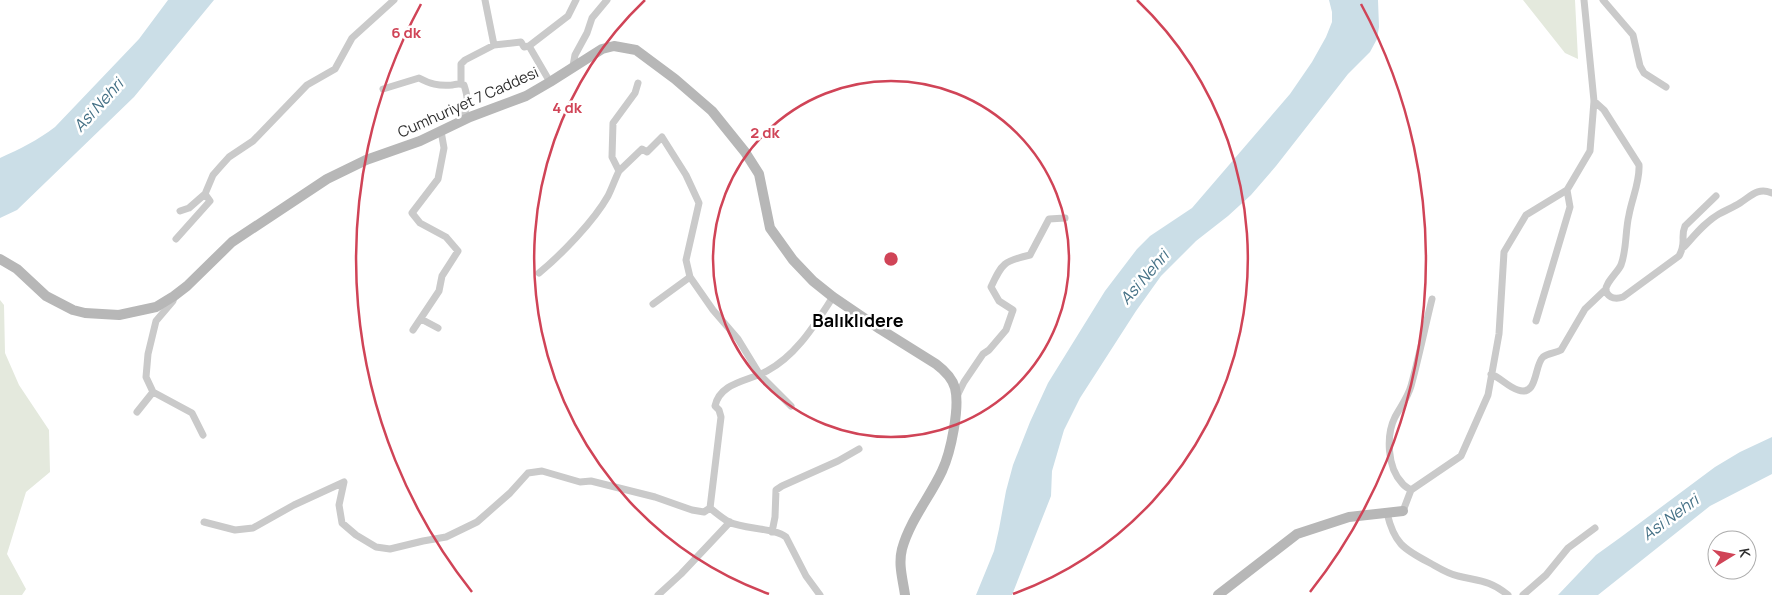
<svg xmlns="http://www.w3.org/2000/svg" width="1772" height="595" viewBox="0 0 1772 595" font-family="Manrope,sans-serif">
	<rect width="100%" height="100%" fill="#fff"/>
	<path fill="#e4e9dd" d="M1523,0H1575L1578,59L1565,53Z
		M0,300L4,305L5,353L19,385L49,430L50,472L26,492L7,554L26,589L22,595H0Z"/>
	<path fill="#cbdee7" d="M168,0H214L134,97L17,210L0,218V158C20,149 38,140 55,127L139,39Z
		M1329,0H1378L1379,27L1377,39L1370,52L1348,74L1276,166L1251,195L1228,216L1196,241L1161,276L1136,311L1080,398L1064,430L1052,471L1051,496L1012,595H976L994,551L999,529L1006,491L1013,465L1030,422L1048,383L1105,291L1137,249L1150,236L1192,208L1290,94L1312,62L1326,37L1332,22V12Z
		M1772,437V474L1710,506L1598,595H1558L1596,555L1621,537L1715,467L1740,452Z"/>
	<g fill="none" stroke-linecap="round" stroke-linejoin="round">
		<path stroke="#cacaca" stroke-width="7" d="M485,0L494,45
			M1603,0L1633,35L1640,66L1644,73L1666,87
			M573,66L575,55L587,33L592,18L607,0
			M550,82L529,46L568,16L576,0
			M461,83V64L465,60L494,45L521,42L524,47L529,46
			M383,89L419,78C430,84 438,86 452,85C457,84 459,83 464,85C469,100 468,105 462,121
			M1594,101L1604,110L1639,165C1640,182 1632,198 1629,215C1625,231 1627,249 1621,265C1618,272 1604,284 1606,291C1609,299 1617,299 1623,297L1679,256C1687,242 1680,238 1685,226L1716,196
			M619,171L642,149L647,152L662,137L686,175L699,203L686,260L690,277L713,310L738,339L760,375L791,406
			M180,211L189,208L205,194L213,175L220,167L229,157L253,141L307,85L335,69L352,38L394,0
			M176,239L210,201L205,194
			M1684,247C1695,235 1705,222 1719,214C1726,210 1734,207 1740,203C1751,196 1758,187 1772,193
			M539,273C561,255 594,221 608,196C612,188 615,179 619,171L612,157L613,123L635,93L638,83
			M174,297L173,301L156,321L148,354L146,377L153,392L192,413L203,435
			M653,304L690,277
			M421,319L438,328
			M1536,321L1570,207L1567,190
			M413,330L439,291L442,276L458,251L446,237L420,223L412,213L438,179L444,148L441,131
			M1491,374C1501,378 1508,387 1518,390C1538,397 1534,365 1543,357C1548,353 1556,353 1561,350L1585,309L1606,289
			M956,398L964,382L983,354L989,350L1006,330L1013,310L999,301L991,287C1002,263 1004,261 1030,255L1049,219L1065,218
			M137,412L153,392
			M1411,490C1408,488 1404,486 1402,483C1387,467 1386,435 1395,417C1401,406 1408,397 1411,386C1419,357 1425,327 1432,299
			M710,508L721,417L719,410L715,406C720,382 749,381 767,371C797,355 815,324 833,297
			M1403,511L1411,490L1461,456L1488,395L1499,334L1504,252L1526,215L1567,190L1590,151L1594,101L1584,0
			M1387,513C1394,543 1403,549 1430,563C1439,568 1448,574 1458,576C1478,581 1490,580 1508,595
			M204,522L235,530L253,528L294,505L344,482L339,505L342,523L356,535L376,547L390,549L423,541L446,537L477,522L510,493L528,473L542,471L580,482L591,481L655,497L692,510L704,512L710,508C716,513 722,518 729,522C744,529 775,528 786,537L806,576L820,595
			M772,532L775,517L776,490L782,486L838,461L859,449
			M658,595L681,574L730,522
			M1523,595L1546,575L1568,548L1595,528"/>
		<path stroke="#b7b7b7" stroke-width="10" d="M0,259L17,269L46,296L73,310L85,313L119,315L156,307L174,296L187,286L232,242L327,179L366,160L420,141L470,117L526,96L550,82L602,49L614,46L636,50L675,79L712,111L745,152L759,174L770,228L793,260L813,281L833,297L880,329L936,364C944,370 952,377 955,388C960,407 951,452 942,471C930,497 910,520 902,549C898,565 903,580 905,595
			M1218,595L1297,534L1349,517L1403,511"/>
	</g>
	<g fill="none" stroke="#d04457" stroke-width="2.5">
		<circle cx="891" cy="259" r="178"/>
		<path d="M769 594A357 357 0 0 1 645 0M1137 0A357 357 0 0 1 1013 594"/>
		<path d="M472 592A535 535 0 0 1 421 4M1361 4A535 535 0 0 1 1310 592"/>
	</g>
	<g text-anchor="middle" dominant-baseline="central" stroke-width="5" stroke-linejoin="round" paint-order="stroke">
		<g font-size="15" fill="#2d2d2d" stroke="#fff">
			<text transform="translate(468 102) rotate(-24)">Cumhuriyet 7 Caddesi</text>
		</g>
		<g font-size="16" font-style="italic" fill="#457186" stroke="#fff">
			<text transform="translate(98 105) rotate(-48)">Asi Nehri</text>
			<text transform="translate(1144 277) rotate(-49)">Asi Nehri</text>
			<text transform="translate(1670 517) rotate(-36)">Asi Nehri</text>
		</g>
		<g font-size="18" font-weight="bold" fill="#000" stroke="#fff">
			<text x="858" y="320">Balıklıdere</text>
		</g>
	</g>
	<circle cx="891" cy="259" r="8" fill="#d04457" stroke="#fff" stroke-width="2.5"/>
	<g font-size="15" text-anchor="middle" font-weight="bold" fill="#d04457" stroke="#fff" stroke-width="5" stroke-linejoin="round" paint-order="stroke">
		<text x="406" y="38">6 dk</text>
		<text x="567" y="113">4 dk</text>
		<text x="765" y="138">2 dk</text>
	</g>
	<g transform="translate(1732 555) rotate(80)"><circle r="24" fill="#ffffff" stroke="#ababab"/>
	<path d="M0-4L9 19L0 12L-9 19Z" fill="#d04457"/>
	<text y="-8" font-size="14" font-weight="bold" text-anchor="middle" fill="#2d2d2d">K</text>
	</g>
</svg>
